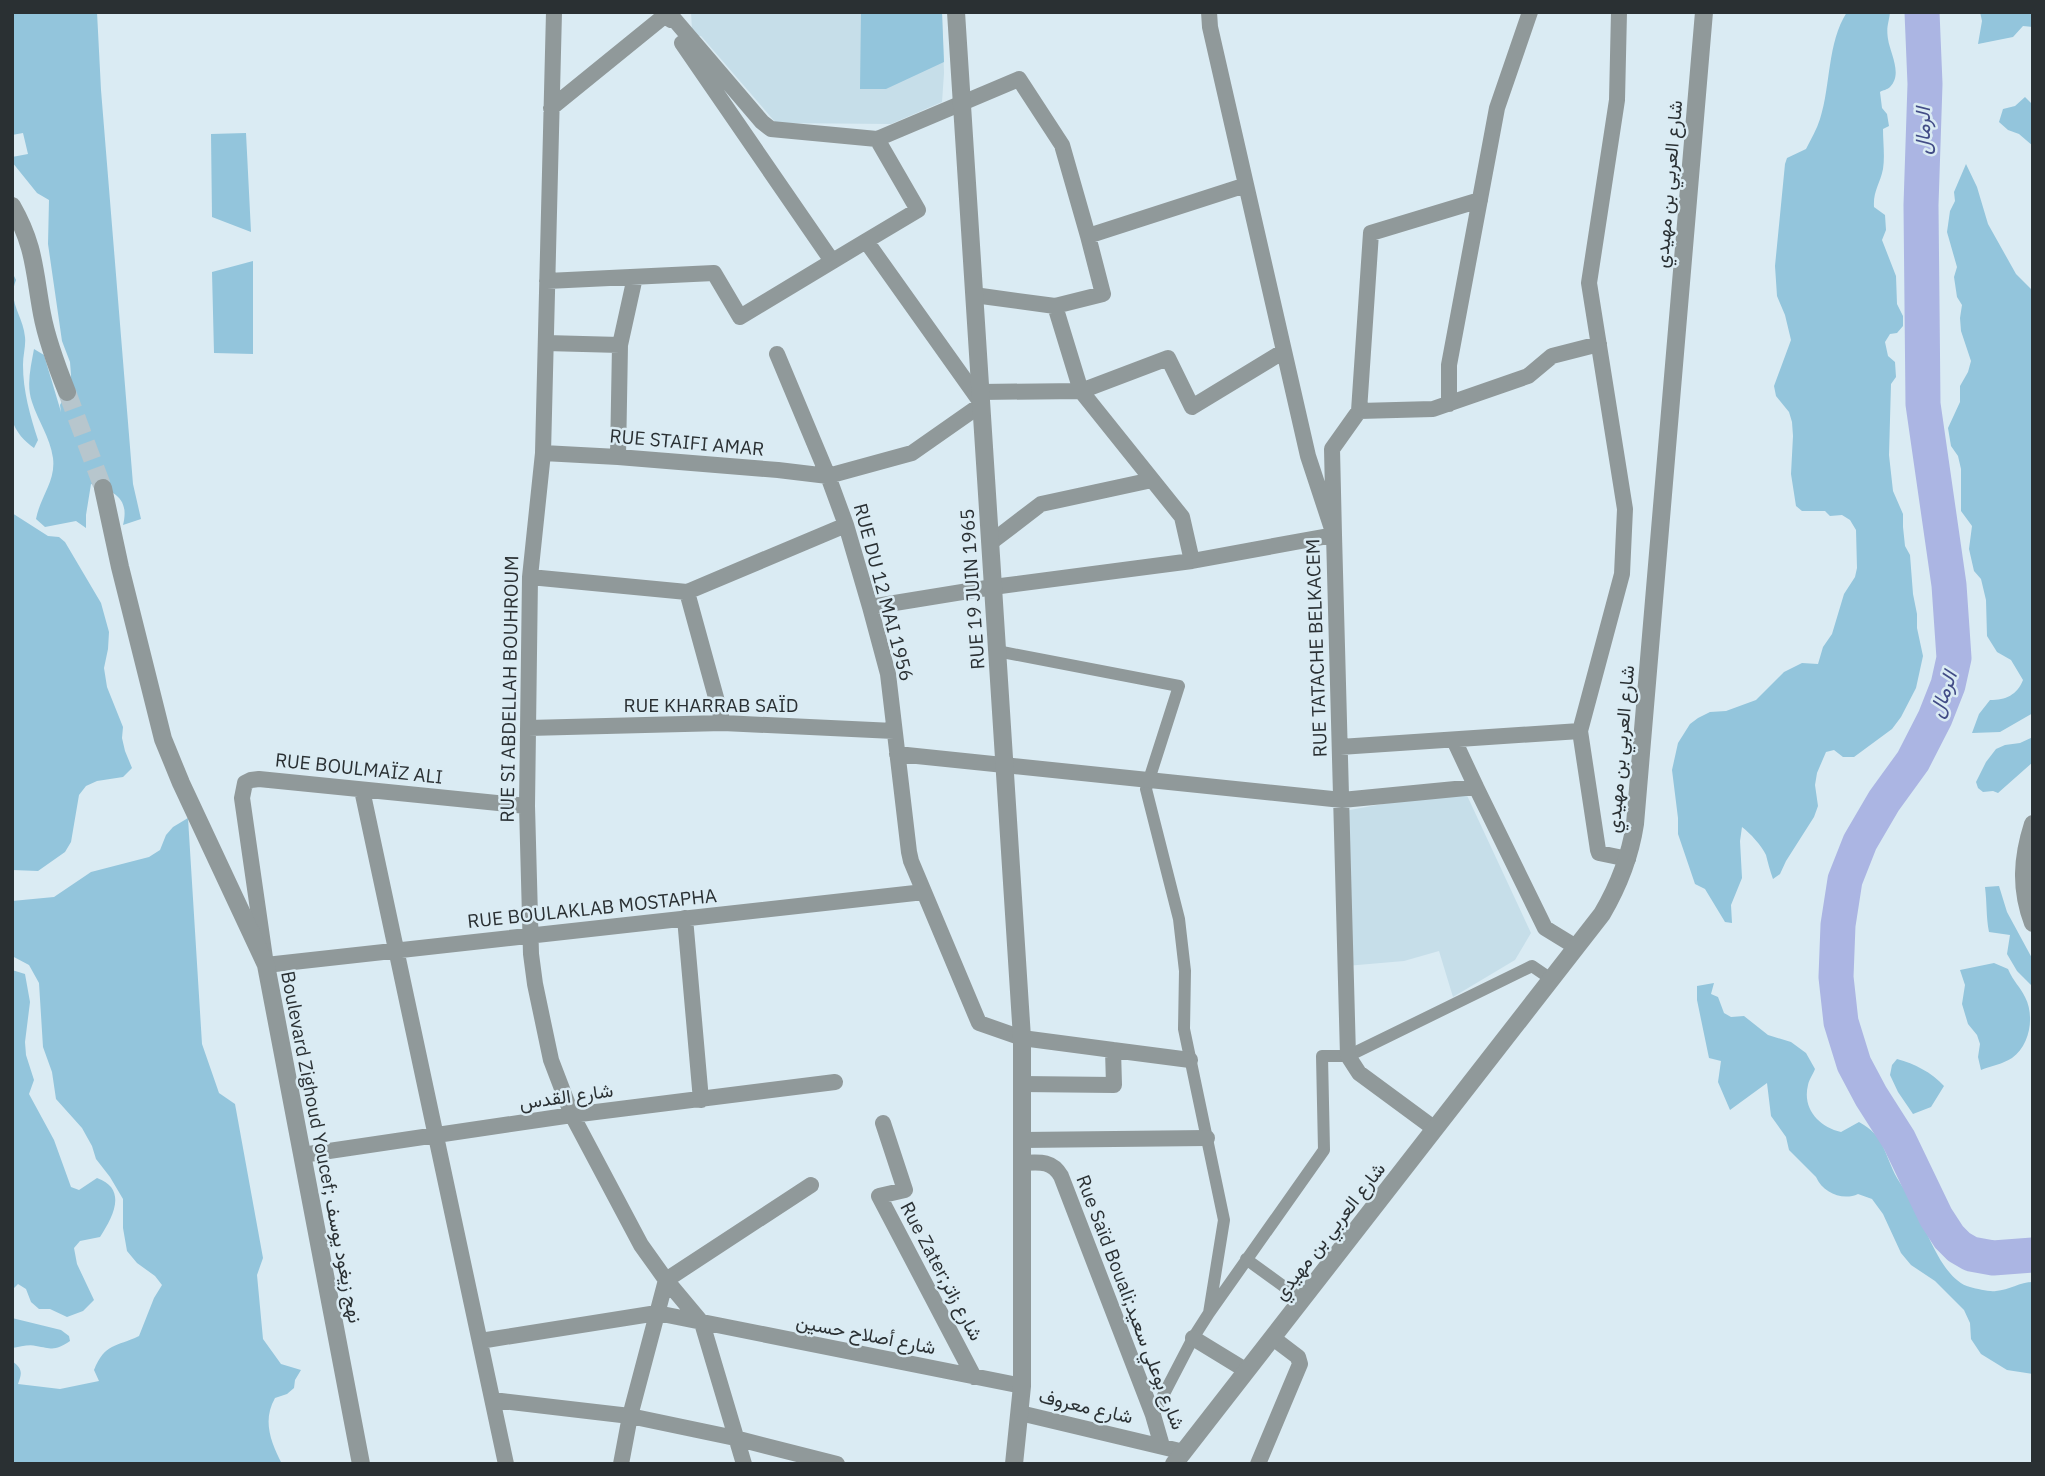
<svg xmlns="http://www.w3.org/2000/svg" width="2045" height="1476" viewBox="0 0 2045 1476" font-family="'IBM Plex Sans',Vazirmatn,sans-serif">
	<rect width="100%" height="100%" fill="#daebf3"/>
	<path fill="#c6dee9" d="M691,12H942L944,73L942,102L891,124L776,123L701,36H698L692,30Z
		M1464,789L1531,933L1515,960L1453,997L1439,951L1404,961L1346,966L1339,812Z"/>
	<path fill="#93c5dc" d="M12,12H97L101,90L133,484L141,519L123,525C130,497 113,491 91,484L86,515V528L76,521L45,527L36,519C40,497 56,481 53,458C50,437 38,421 32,402C26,385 31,366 34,349L44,355L61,412L60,405L67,392L71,375L70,362L62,341L48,244L49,200L37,193L12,162V157L28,154L23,133L12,135Z
		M861,12H942L944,62L886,89H860Z
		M1847,12H1890C1889,23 1886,26 1888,39C1890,53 1903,74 1890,87C1887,90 1883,90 1880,92L1882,108L1887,114L1889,126L1883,129C1883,142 1885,156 1883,169C1880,184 1873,191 1874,207L1885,215L1886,230L1882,240L1896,276L1897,304L1903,316V326L1897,333L1890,334L1885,342L1888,356L1895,362L1896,377L1891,384L1889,455L1893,491L1903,514V527L1905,546L1910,555L1913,594L1917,614V628L1923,656L1916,688L1901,717L1892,729L1854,757H1843L1834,750L1826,752L1817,773L1815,785L1818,806L1814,817L1786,861L1780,874L1773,879C1770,871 1768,863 1766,855C1762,846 1750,833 1742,827L1740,841L1742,878L1731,905L1732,923L1725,922L1705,889L1695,884L1678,834V818L1672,770L1678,743L1690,724L1698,718L1710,712L1726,711L1756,700L1784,672L1802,663L1818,664L1823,647L1832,634L1844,594L1855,577L1857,568L1856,530L1850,520L1842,515L1830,516L1825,511H1802L1796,506L1791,474L1793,436L1792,422L1789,412L1776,396L1774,386L1791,340L1785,315L1777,296L1775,266L1785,164L1787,158L1806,149C1811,139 1817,129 1820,119C1831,85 1827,43 1847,12Z
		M1980,12H2033V27L2023,26L2013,37L1978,44L1982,21Z
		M2025,97L2033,105V146L2019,134L2008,130L1999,122L2003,109L2015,106Z
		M246,133L251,232L212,217L211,134Z
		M1966,164L1977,187L1988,224L2016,274L2033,291V713L2000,732L1972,733L1979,714L1990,700C2006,700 2017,695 2023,680L2011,660L1997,652L1987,636L1986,600L1981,579L1974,571L1969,549L1972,526L1961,511V469L1958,456L1951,446L1948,428L1960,402V386L1968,372L1971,361L1961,331L1960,318L1962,305L1957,297L1954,277L1957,267L1947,232L1950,211L1955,201L1954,192Z
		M253,261V354L214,353L212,272Z
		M12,272L16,280C7,302 23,315 25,337C26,346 23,355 23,365C23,391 30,415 38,440L34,448C24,441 16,432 12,420Z
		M12,513L48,536L59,537L65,542L101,603L109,632L108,649L104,668L107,687L123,727L122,738L125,751L132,768L123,777L97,781L86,786L79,795L71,842L65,852L38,871L12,870Z
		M2033,737V762L1998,793L1993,791L1983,792L1978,788L1976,782L1986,762L1996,749L2005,745L2020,743Z
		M188,818L202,1044L219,1093L235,1104L263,1258L257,1275L263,1339L281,1364L301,1370L295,1380L294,1388L287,1394L275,1398C262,1421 271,1442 282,1464H12V1361C23,1369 22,1373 18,1384L60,1389L99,1381L94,1370C105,1343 116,1347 139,1336L154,1298L162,1285L155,1276L137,1263L127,1251L123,1228V1199L110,1177L96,1159L92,1146L82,1128L56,1099L52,1072L43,1047L39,983L29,965L12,956V901L54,897L91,872L149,857L160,850L166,835L173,827Z
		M1999,886L2007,912L2033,960V995L2031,985L2017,971L2007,954L2010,935L1989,932C1986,917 1987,902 1985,887Z
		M1994,963L2008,969C2013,981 2021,988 2025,997C2035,1016 2030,1045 2012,1058C2003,1064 1991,1066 1981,1070L1978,1057L1980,1044L1977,1035L1968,1024L1962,1004L1965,985L1960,970Z
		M12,970L25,974L30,1002L25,1042L26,1055L34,1080L29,1094L54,1140L71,1187L79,1190L97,1178C128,1189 113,1217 100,1237L80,1241L74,1248L77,1264L94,1300L83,1311L67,1317L50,1309H39L31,1302L26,1289L18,1284L12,1290Z
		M1714,983L1711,994L1718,997L1724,1013L1731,1017L1744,1016L1768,1035L1791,1042L1806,1053L1815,1069C1813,1074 1809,1080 1808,1085C1802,1109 1819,1127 1841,1132L1859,1122C1885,1136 1884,1154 1897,1178C1902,1187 1909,1195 1914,1205C1926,1228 1942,1280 1970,1287C1978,1289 1989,1292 1996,1291C2009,1290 2020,1282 2033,1282V1374L2007,1370L1981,1354L1971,1339L1970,1323L1964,1310L1935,1281L1911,1265L1901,1253L1883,1214L1872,1199L1858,1194C1843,1201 1823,1193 1816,1177L1789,1150L1786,1137L1771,1116L1767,1083L1730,1110L1718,1082L1721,1061L1709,1058L1697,1000V986Z
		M1897,1059C1915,1064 1931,1072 1944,1086L1931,1107L1913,1114L1898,1092L1890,1075L1892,1065Z
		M12,1318L61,1330L69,1336L70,1341C55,1351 53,1349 36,1346C29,1344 20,1347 12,1348Z"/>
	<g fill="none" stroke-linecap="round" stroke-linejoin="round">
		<path stroke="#abb5e3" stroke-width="35" d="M1922,12L1925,84L1921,205L1923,404L1949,585L1954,658L1948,685L1935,718L1913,761L1884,801L1860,842L1845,880L1838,925L1836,977L1841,1022L1854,1064L1871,1096L1899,1140L1936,1217L1949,1237L1959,1247L1971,1254L1993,1258L2033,1255"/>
		<path stroke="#b7c6cd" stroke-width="18" stroke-dasharray="18 9" stroke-linecap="butt" d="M67,392L103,488"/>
		<path stroke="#90999a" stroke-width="12" d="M997,651L1179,686L1146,789L1179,919L1185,971L1184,1029L1224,1220L1209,1313
			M1246,1259L1301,1299
			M1153,1415L1193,1338L1209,1313L1324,1150L1322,1056H1348L1532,966L1551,979"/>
		<path stroke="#90999a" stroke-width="16" d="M554,12L543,453L530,577L527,806L531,954L535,984L551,1060L572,1115L641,1245L666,1280L702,1323L744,1464
			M668,12L762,122L771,129L877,139L1019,79L1062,145L1088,236L1103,294L1055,306L974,295
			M1209,12L1210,27L1308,456L1334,535L1348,1056L1359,1073L1435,1129
			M1619,12L1617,100L1589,283L1625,509L1622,574L1580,731L1598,850L1599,853L1628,859
			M682,43L832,261
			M551,108L668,13L671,20
			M1088,236L1246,185
			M866,241L918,210L877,139
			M1055,306L1081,391L1182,517L1192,561
			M546,343L620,345
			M777,354L828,476L846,525L870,607L888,674L909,852L911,861L979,1023L1022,1038L1113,1050
			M980,392L1081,391L1168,358L1192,407L1284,351
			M1449,404V365L1497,108L1530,12
			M1359,411L1371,233L1480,200
			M543,453L618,457L778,470L828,476L912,453L982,404L866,241L740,317L714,273L547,281
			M618,457L620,345L635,277
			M990,543L1041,504L1152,480
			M530,577L687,592L846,525
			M687,592L723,723
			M870,607L993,587L1192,561L1334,535L1332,449L1359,411L1433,409L1528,376L1552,356L1599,344
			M528,728L723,723L894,731
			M1454,740L1476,787
			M1340,747L1580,731
			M897,754L1342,800L1476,787L1545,928L1576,947
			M362,790L506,1464
			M527,806L259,779L251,780L245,783L242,798L266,965L924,892
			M685,918L701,1100
			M1022,1084L1114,1085L1113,1050L1190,1060
			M883,1123L905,1190L879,1196L974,1377
			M1022,1140L1207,1138
			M302,1155L572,1115L835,1082
			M1022,1163C1039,1162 1052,1160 1061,1176L1153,1415L1162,1446
			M1193,1338L1247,1371
			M480,1341L657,1313L1022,1386
			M493,1400L630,1416L735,1438L837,1464
			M1020,1413L1184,1452
			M621,1464L630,1416L666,1280L811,1185
			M1258,1464L1300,1364L1298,1357L1273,1338"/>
		<path stroke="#90999a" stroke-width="18" d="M956,12L1022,1038V1386L1014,1464
			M12,206C35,246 34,271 42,314C47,341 57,367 67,392
			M103,488L120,567L163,739L181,783L266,965L361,1464
			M2033,824C2022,858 2020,889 2033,923
			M1174,1464L1602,914C1619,885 1630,857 1635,824L1704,12"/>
	</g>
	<g text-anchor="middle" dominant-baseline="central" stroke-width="5" stroke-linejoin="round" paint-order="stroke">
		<g font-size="19" fill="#2a3033" stroke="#daebf3">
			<text transform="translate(1668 184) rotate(-85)">شارع العربي بن مهيدي</text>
			<text transform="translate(687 442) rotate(5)">RUE STAIFI AMAR</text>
			<text transform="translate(972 589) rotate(-94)">RUE 19 JUIN 1965</text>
			<text transform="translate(884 592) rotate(75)">RUE DU 12 MAI 1956</text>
			<text transform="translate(1316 648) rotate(-92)">RUE TATACHE BELKACEM</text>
			<text transform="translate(509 689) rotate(-89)">RUE SI ABDELLAH BOUHROUM</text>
			<text x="711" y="705">RUE KHARRAB SAÏD</text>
			<text transform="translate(1620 749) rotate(-85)">شارع العربي بن مهيدي</text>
			<text transform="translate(359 768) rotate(6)">RUE BOULMAÏZ ALI</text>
			<text transform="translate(592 908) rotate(-6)">RUE BOULAKLAB MOSTAPHA</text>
			<text transform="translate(566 1096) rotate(-8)">شارع القدس</text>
			<text transform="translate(322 1147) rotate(79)">Boulevard Zighoud Youcef; نهج زيغود يوسف</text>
			<text transform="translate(1329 1231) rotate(-52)">شارع العربي بن مهيدي</text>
			<text transform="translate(942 1271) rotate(62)">Rue Zater;شارع زاتر</text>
			<text transform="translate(1131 1302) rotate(69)">Rue Saïd Bouali;شارع بوعلي سعيد</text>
			<text transform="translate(866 1334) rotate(11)">شارع أصلاح حسين</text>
			<text transform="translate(1086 1406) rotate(13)">شارع معروف</text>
		</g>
		<g font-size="21" font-style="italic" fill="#424c86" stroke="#daebf3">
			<text transform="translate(1922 131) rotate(-90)">الرمال</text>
			<text transform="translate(1942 694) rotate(-71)">الرمال</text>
		</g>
	</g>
	<rect width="2045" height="1476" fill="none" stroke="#2a3033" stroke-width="28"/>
</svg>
